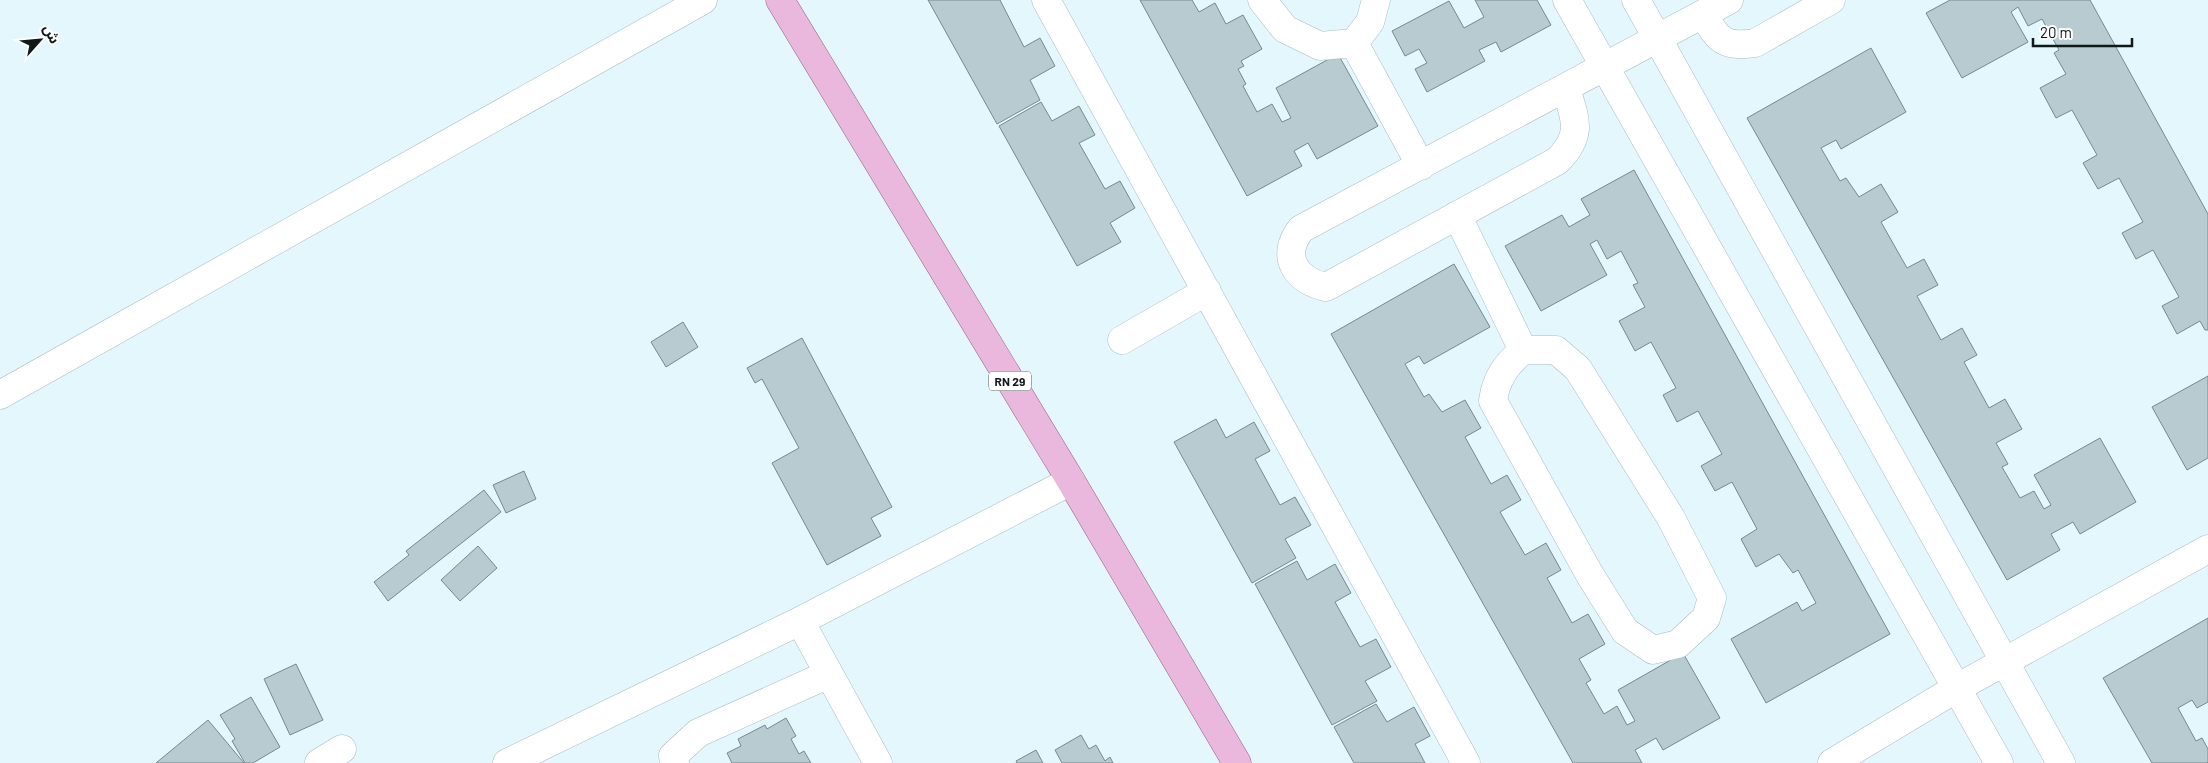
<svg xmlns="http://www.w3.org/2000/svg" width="2208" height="763" viewBox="0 0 2208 763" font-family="Barlow,'Noto Sans Arabic',sans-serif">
	<rect width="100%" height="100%" fill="#e3f7fd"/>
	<path fill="#b7cbd1" stroke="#77898e" d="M928,0H1000L1024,47L1040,38L1055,66L1030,80L1040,100L997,124Z
		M1140,0H1192L1199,12L1215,3L1226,24L1243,15L1262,49L1241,61L1244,66L1238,69L1246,84L1243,86L1257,112L1272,104L1282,122L1291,118L1276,88L1338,54L1378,126L1317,159L1308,143L1294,151L1302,166L1247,196Z
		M1475,0H1537L1551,25L1501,52L1496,42L1479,50L1485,61L1427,92L1415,69L1427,63L1419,49L1405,56L1392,31L1449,1L1464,28L1484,17Z
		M1950,0H2090L2208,214V330H2205L2200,321L2177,334L2162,306L2179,297L2153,250L2136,259L2122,233L2143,222L2119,178L2098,189L2083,163L2097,155L2072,110L2056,118L2040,88L2066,74L2054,53L2059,50L2042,19L2028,26L2018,7L2011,12L2028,42L1962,78L1926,13Z
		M1871,48L1906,112L1841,149L1836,140L1821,148L1840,181L1846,178L1859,197L1881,184L1898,212L1881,222L1907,268L1924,259L1938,285L1917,296L1941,340L1962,328L1977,355L1964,362L1989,408L2005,399L2022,429L1996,443L2008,464L2002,467L2020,498L2034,491L2044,509L2051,505L2034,475L2100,438L2136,502L2080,534L2073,522L2051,534L2060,550L2007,580L1747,118Z
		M1041,102L1052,121L1079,106L1095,135L1079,143L1105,189L1120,181L1135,208L1110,223L1121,242L1077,266L999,126Z
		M1634,170L1890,634L1766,703L1731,639L1797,602L1802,611L1816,603L1798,570L1793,573L1779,554L1756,567L1741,539L1757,529L1732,482L1715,491L1701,466L1722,454L1698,411L1677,422L1663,395L1676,388L1651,342L1635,351L1619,321L1645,307L1633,285L1638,283L1621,251L1607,259L1597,240L1590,244L1607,275L1541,311L1505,246L1562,215L1569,227L1590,215L1581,199Z
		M1454,264L1490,327L1424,364L1419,356L1405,364L1424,397L1429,394L1442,412L1465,400L1481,428L1465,437L1491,484L1507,475L1521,500L1500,512L1525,555L1546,543L1561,570L1547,578L1572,623L1588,614L1605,644L1579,659L1591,680L1586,683L1604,714L1617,706L1627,725L1635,721L1618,690L1683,653L1720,718L1663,750L1656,738L1635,750L1642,763H1573L1331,334Z
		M683,322L698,347L666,367L651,342Z
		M802,338L892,507L871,518L881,536L827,565L772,463L799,448L762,379L755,383L747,368Z
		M2208,376V458L2187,470L2152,407Z
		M1216,419L1226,438L1254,422L1270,451L1255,459L1280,505L1295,497L1311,525L1285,539L1296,558L1252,583L1174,442Z
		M524,471L536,499L506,513L493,485Z
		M484,490L501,512L388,601L374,582L409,555L406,551Z
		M478,546L497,568L460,601L441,580Z
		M1297,561L1307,580L1335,564L1351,593L1335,602L1360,647L1376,639L1391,667L1365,681L1377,701L1332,725L1255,584Z
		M2208,618V702L2197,708L2192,700L2178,708L2196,741L2202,738L2208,749V763H2152L2103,678Z
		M296,664L323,720L290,735L264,679Z
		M251,697L280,747L253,763H245L232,741L235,739L220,715Z
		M1376,704L1387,722L1414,707L1430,736L1415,744L1425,763H1354L1334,727Z
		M786,718L796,736L791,739L799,754L804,751L811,763H732L727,753L741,746L738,739L765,725L767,729Z
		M208,720L244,763H156Z
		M1081,735L1089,749L1096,745L1105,761L1110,757L1113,763H1062L1055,750Z
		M1036,750L1043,763H1017L1016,761Z"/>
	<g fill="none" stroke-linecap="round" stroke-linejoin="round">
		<defs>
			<path id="minor" d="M1046,0L1466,763
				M1262,0L1285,29L1320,46L1354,43
				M1376,0L1370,22L1354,43L1421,166
				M1567,0L1999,763
				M1636,0L2061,763
				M1704,14C1716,40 1726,48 1755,43L1831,0
				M1566,89C1576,120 1583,136 1557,161L1326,287C1295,280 1280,256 1301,229L1729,0
				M1457,215L1523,350
				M1122,340L1207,291
				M1523,350H1556L1578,369L1671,518L1712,598L1706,618L1678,644L1653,650L1625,631L1590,575L1493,401C1496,378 1506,365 1523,350Z
				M0,395L703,0
				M800,621L878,763
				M319,763L342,749
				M507,763L800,621L1071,481
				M675,763L673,756L698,733L829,674
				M1832,763L1957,688L2208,549"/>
			<path id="major" d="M780,0L1071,481L1237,763"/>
		</defs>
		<use href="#minor" stroke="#a9bcc2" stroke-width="29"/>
		<use href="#major" stroke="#95618a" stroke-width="29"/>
		<use href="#minor" stroke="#fff" stroke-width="28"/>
		<use href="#major" stroke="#eab8dd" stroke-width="28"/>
	</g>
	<g text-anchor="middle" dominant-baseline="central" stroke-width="5" stroke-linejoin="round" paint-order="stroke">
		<rect fill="#fff" stroke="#585d5f" stroke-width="1" x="989" y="371.5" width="42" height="19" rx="4"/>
		<g font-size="12" font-weight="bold" fill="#11181a">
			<text x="1010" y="381">RN 29</text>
		</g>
	</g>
	<g transform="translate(40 40) rotate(63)" stroke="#ffffff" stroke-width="4" paint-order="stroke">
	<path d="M0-4L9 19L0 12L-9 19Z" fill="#11181a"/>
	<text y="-8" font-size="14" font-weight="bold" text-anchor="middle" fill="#11181a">ش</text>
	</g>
	<path d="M2033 38v8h99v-8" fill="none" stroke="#11181a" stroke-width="2.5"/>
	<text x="2040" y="38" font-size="15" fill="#11181a" stroke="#ffffff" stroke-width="4" paint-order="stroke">20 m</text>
</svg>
